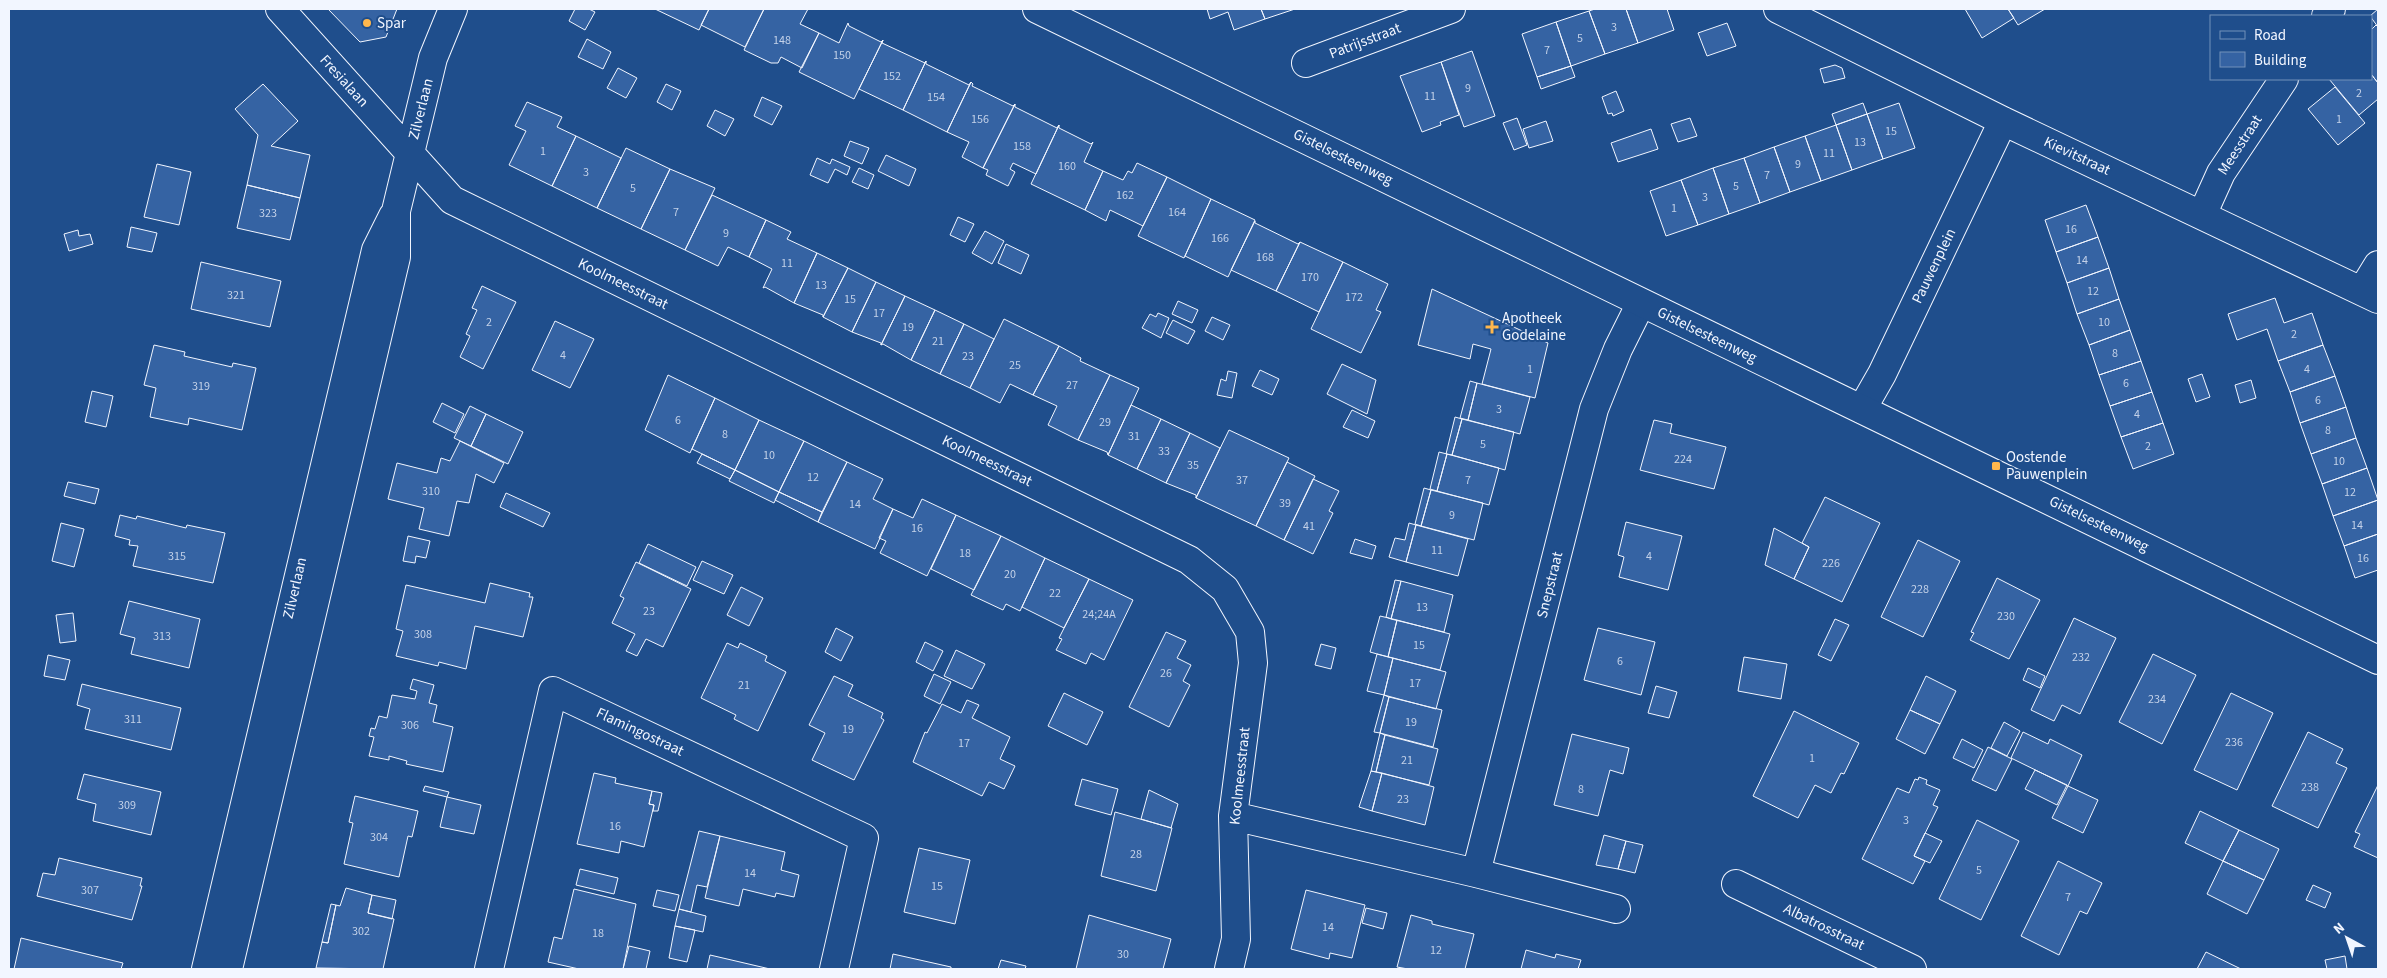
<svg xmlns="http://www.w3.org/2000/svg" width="2387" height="978" viewBox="0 0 2387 978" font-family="'Source Sans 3',sans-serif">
	<rect width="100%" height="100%" fill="#1f4e8c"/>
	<path fill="#3563a3" stroke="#f2f6ff" d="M328,9H397L386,37L360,42Z
		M575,9H589L595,12L585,30L569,21Z
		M655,9H709L699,30Z
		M709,9H764L745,47L701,25Z
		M764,9H808L800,24L819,33L802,68L781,57L778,63H771L744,50Z
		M1207,9H1261L1265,19L1234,30L1228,12L1210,19Z
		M1261,9H1295L1265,19Z
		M1595,9H1626L1638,43L1605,54L1589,11Z
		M1626,9H1667L1674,30L1638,43Z
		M1965,9H2008L2014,18L1982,38Z
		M2008,9H2045L2018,25Z
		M2378,9V27L2370,16Z
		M1589,11L1605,54L1571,66L1556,22Z
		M1556,22L1571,66L1537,77L1522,34Z
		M848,23L849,26L881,42L883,40L854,99L799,72L819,33L839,43Z
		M1727,23L1736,46L1707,56L1698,33Z
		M2376,25L2378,27V83L2371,74V30Z
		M587,39L611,52L603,69L578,57Z
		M883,40L882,43L925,63L926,61L903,110L859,89Z
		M1472,51L1495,116L1464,127L1441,62Z
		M926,61V64L969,85L971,82L947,132L903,110Z
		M1441,62L1459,115L1440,122L1441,125L1422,132L1400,76Z
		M1835,65L1842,68L1845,78L1824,83L1820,69Z
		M1571,66L1575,77L1541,89L1537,77Z
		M618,68L637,78L626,98L607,88Z
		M2371,74L2378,83V99L2359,115L2329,79H2371Z
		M971,82L973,84L972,86L1013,106L1015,104L983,168L962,157L969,142L947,132Z
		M263,84L298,121L271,146L310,155L300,198L247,185L258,135L235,109Z
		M666,84L681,91L672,110L657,102Z
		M2335,87L2365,123L2338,145L2308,109Z
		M1616,91L1624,111L1613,116L1612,113L1608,114L1602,97Z
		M762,97L782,106L772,125L754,116Z
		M527,102L562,117L557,127L576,136L552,186L509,165L526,131L515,126Z
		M1863,103L1867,114L1836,125L1832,114Z
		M1899,103L1915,148L1883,159L1867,114Z
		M1015,104V107L1057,128L1059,125L1036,174L1013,163L1010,169L1015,172L1008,186L986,175L988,170L983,168Z
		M715,110L734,119L725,136L707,126Z
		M1867,114L1883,159L1852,170L1836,125Z
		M1517,118L1527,145L1514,150L1503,123Z
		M1690,118L1697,136L1678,142L1671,124Z
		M1546,121L1553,141L1529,148L1523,129Z
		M1059,125V128L1091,144L1093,142L1084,162L1103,171L1085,210L1031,184Z
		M1836,125L1852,170L1821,181L1805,136Z
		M1651,129L1658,149L1618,162L1611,143Z
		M576,136L621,158L597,208L552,186Z
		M1805,136L1821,181L1790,192L1774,147Z
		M850,141L869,148L862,164L844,156Z
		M1774,147L1790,192L1760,203L1744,158Z
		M626,148L670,169L641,229L597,208Z
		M886,155L916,169L909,186L878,171Z
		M817,158L830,164L832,159L850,167L847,175L835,169L828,183L810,175Z
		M1744,158L1760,203L1729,214L1713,168Z
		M1137,163L1167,177L1143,226L1110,210L1106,221L1085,210L1103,171L1123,180L1128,171L1132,173Z
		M157,164L191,172L179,225L144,217Z
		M859,168L874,175L868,189L852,182Z
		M1713,168L1729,214L1698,225L1681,180Z
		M670,169L715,188L685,250L641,229Z
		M1167,177L1211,199L1184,258L1138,236Z
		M1681,180L1698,225L1666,236L1650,191Z
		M247,185L300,198L290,240L237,228Z
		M712,195L766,220L749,257L728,247L718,266L685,250Z
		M1211,199L1255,220L1228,277L1185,256Z
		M2086,205L2098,237L2056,252L2045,220Z
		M958,217L974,224L965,242L950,235Z
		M766,220L791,232L787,239L817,253L794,303L765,287L763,288L772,269L749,257Z
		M1255,221V223L1298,244L1300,242L1276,291L1231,270Z
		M131,227L157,233L152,252L127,247Z
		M78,230L79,236L90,234L93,244L69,251L64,234Z
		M985,231L1004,241L992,264L972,253Z
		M2098,237L2109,268L2067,283L2056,252Z
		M1300,242L1343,262L1319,312L1276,291Z
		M1006,244L1029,255L1021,274L998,263Z
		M817,253L848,268L823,317V315L794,303Z
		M201,262L281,281L270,327L191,309Z
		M1343,262L1388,284L1376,310L1381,312L1361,353L1311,329Z
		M848,268L876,282L852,332L823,317Z
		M2109,268L2119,299L2077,314L2067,283Z
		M876,282L905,296L881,345V343L852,332Z
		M482,286L516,302L483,369L460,357L470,336L466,334L477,310L472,308Z
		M1432,289L1548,343L1535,398L1482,384L1491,349L1473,344L1470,359L1418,345Z
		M905,296L935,310L911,360L883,344L881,345Z
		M2275,298L2284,323L2312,313L2323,345L2278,361L2267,329L2237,340L2228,314Z
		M2119,299L2130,330L2089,345L2077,314Z
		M1178,301L1198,310L1192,323L1172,314Z
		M935,310L964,324L940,374L911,360Z
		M1158,313L1169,318L1161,338L1142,328L1150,314L1156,317Z
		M1212,317L1230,325L1223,340L1205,331Z
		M1004,319L1059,346L1033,395L1010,384L1000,403L970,388Z
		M1173,320L1195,331L1188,344L1166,333Z
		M555,321L594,339L570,388L532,370Z
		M964,324L994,339L970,388L940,374Z
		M2130,330L2141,361L2099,375L2089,345Z
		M154,345L185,352L184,356L232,367L233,363L256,368L242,430L189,418L188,425L150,417L156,388L144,385Z
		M2323,345L2335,376L2290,392L2278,361Z
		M1059,346L1081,358L1080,361L1110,375L1078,440L1048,425L1057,406L1033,395Z
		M2141,361L2152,392L2110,406L2099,375Z
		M1342,364L1376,380L1367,414L1327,394Z
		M1260,370L1279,379L1272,395L1252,386Z
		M1228,371L1237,373L1232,398L1217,395L1221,379L1226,381Z
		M2202,374L2210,397L2196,402L2188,379Z
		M668,375L715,398L690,453L645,430Z
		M1110,375L1139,388L1108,455L1107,452L1078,440Z
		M2335,376L2346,407L2300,423L2290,392Z
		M2251,380L2256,398L2240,403L2235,385Z
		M1470,381L1477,383L1468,420L1460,418Z
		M1477,383L1530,397L1520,434L1468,420Z
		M92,391L113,396L106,427L85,422Z
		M2152,392L2163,423L2121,437L2110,406Z
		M715,398L759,420L735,470L692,449Z
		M442,403L464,414L455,433L433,422Z
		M1131,405L1161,419L1137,469L1108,455Z
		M470,406L486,414L471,446L454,438Z
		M2346,407L2356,438L2311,454L2300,423Z
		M1352,410L1375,421L1368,438L1343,427Z
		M486,414L523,432L508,464L471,446Z
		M1455,417L1462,419L1452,455L1446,454Z
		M1161,419L1190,433L1166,483L1137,469Z
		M1462,419L1514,432L1505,470L1452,455Z
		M759,420L804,441L779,492L735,470Z
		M1654,420L1672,424L1670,433L1726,447L1714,489L1640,470Z
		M2163,423L2174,454L2133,469L2121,437Z
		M1229,430L1289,458L1256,526L1196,498Z
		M1190,433L1220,448L1196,498V495L1166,483Z
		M2356,438L2367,468L2322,484L2311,454Z
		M460,441L504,463L494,483L476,474L469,503L457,501L449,536L419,529L424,508L388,499L397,463L437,473L441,458L450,461Z
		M804,441L847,462L822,512L779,492Z
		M1439,452L1447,454L1437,491L1430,489Z
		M702,454L735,470L730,479L697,463Z
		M1447,454L1499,468L1489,505L1437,491Z
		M847,462L883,479L873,499L893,509L875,549L818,522Z
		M1287,462L1315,476L1284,540L1256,526Z
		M2367,468L2378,500L2333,516L2322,484Z
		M735,470L779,492L774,503L729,481Z
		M1313,479L1339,491L1329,511L1333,513L1313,554L1284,540Z
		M68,482L99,489L95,504L64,496Z
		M1424,488L1431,490L1421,526L1415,524Z
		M1431,490L1483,503L1474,540L1421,526Z
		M779,492L822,512L818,522L775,500Z
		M506,493L550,513L543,527L500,507Z
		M1825,497L1880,523L1842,602L1794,579L1809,547L1802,543Z
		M922,499L956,515L927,576L880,553L886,541L879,538L893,509L913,518Z
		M2378,500V534L2344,546L2333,516Z
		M120,515L136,519L137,516L186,528L187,525L225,533L213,583L133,566L138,546L129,545L130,540L115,536Z
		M956,515L1001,536L974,590L931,569Z
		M1626,522L1682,536L1668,590L1619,577L1624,557L1618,555Z
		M61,523L84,529L74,567L52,561Z
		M1409,523L1416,525L1406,562L1389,557L1395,538L1405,540Z
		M1416,525L1468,539L1458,576L1406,562Z
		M1774,528L1809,547L1794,579L1765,565Z
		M2378,534V570L2355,578L2344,546Z
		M408,536L430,541L426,558L416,556L415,563L403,561Z
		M1001,536L1045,558L1020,611L1006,604L1003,610L971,595Z
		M1355,539L1376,546L1372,559L1350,553Z
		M1918,540L1960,561L1923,637L1881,617Z
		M648,544L696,567L687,586L639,563Z
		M1045,558L1089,579L1064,628L1022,607Z
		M702,561L733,575L724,594L693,580Z
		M636,562L691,589L663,647L646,639L637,656L626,651L635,634L612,623L624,598L620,596Z
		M1997,578L2040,600L2009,659L1970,640L1974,633L1971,632Z
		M1089,579L1133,600L1104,660L1091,653L1086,664L1056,650L1062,639L1059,638Z
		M1395,580L1401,581L1391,619L1386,617Z
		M1401,581L1453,595L1444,632L1391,619Z
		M490,583L530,593L529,597H533L523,637L475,626L466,669L439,662L438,666L396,656L403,631L396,629L406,585L485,603Z
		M741,587L763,598L749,626L727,615Z
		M129,601L200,619L189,668L131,654L135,638L120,634Z
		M73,613L76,641L60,643L56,615Z
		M1380,616L1397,620L1388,657L1370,652Z
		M2074,618L2116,638L2080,714L2062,705L2054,721L2031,710Z
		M1835,619L1849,625L1831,661L1818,655Z
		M1397,620L1450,634L1440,670L1388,657Z
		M836,628L853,637L841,661L825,652Z
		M1598,628L1655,642L1641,695L1584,680Z
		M1166,632L1186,641L1177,658L1191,665L1183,681L1190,685L1169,727L1129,707Z
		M925,642L943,651L933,671L916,662Z
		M727,643L738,648L740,643L767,656L765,661L786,672L758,731L734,719L736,715L701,698Z
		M1321,644L1336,648L1331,669L1315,665Z
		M956,650L985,664L972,689L944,676Z
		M1377,654L1393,658L1384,695L1367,691Z
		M2153,654L2196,675L2162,744L2119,722Z
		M48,655L70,660L65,680L44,676Z
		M1744,657L1787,664L1781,699L1738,691Z
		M1393,658L1446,672L1436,709L1384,695Z
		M2028,668L2045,676L2040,688L2023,680Z
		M934,674L951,682L940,704L924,696Z
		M834,676L853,685L848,696L883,713L881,718L884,720L854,780L812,760L825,733L809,725Z
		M1926,676L1956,691L1940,724L1910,710Z
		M413,679L434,685L429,703L437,705L433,722L453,727L443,772L406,764L407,761L389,756V760L369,756L374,737L369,736L371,728L375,729L379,716L387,718L392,695L415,699L417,691L410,689Z
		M82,684L181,708L171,750L85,729L90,709L77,705Z
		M1656,686L1677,692L1669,718L1648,713Z
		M1064,693L1103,712L1087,745L1048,726Z
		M2231,693L2273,713L2237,790L2194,770Z
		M1384,695L1389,697L1380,733L1374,732Z
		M1389,697L1442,710L1433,747L1380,733Z
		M967,700L979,705L972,718L1010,737L1000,759L1015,766L1004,789L989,782L982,796L913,762L925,732L927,733L942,704L961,713Z
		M1910,710L1940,724L1925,754L1896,739Z
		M1794,711L1859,743L1844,774L1841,773L1831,793L1815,785L1798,818L1753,796Z
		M2004,722L2020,731L2007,756L1991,748Z
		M2023,732L2048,744L2050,739L2082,755L2068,786L2011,758Z
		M2308,732L2343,749L2336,763L2347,768L2318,828L2272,806Z
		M1380,733L1385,735L1376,772L1371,771Z
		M1572,734L1629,748L1623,774L1610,770L1598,816L1554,805Z
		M1385,735L1438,749L1429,785L1376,772Z
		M1962,739L1983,750L1974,768L1953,758Z
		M1988,747L2012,759L1996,791L1972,780Z
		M2035,770L2067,785L2057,805L2025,789Z
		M1371,771L1382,773L1372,811L1359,807Z
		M594,773L616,778L615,783L652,791L649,804L654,805L644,847L621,841L619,853L577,844Z
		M1382,773L1434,787L1425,825L1372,811Z
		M84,774L161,792L151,835L93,821L96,804L77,799Z
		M1919,777L1927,780L1926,784L1940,790L1933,805L1938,807L1914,856L1925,861L1913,884L1862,859L1897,788L1909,793L1915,779L1918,780Z
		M1082,779L1118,789L1111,815L1075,805Z
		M2378,785V858L2354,847L2360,834L2355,832Z
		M425,786L449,792L447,797L423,791Z
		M2068,786L2098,800L2083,833L2052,818Z
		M1149,790L1178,804L1171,828L1141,819Z
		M652,791L662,793L658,811H653L654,805L649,804Z
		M355,796L418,811L412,837L408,836L399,877L344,864L353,823L349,822Z
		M447,797L481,805L474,834L440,827Z
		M2200,811L2239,830L2223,861L2185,843Z
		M1115,812L1172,828L1156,891L1101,876Z
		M1977,820L2019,841L1981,920L1939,899Z
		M2239,830L2279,849L2264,880L2223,861Z
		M699,831L720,836L707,887L697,885L691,912L679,909Z
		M1925,833L1942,841L1930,863L1914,856Z
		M1604,835L1626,841L1618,869L1596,865Z
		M720,836L785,852L781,870L799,875L794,897L776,893L775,897L743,889L739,906L705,898Z
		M1626,841L1643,845L1635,873L1618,869Z
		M919,848L970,860L955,924L904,912Z
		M59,858L142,878L140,886H142L132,920L37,896L43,873L55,875Z
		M2058,861L2102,883L2087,914L2080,911L2059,955L2021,936Z
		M2223,861L2264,880L2247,914L2207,894Z
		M580,869L618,878L614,894L576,885Z
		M2313,885L2331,893L2325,908L2306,900Z
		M346,888L372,895L368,913L394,919L383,969L316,968L322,942L328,943L336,905L340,906Z
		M574,889L636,904L623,969H579L548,962L554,937L562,939Z
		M657,890L679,895L675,911L653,906Z
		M1306,890L1365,905L1352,958L1330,953L1329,959L1291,949Z
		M372,895L396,900L392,919L368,913Z
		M331,904L336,905L328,943L322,942Z
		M1366,908L1387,913L1383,929L1362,923Z
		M679,909L706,916L703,932L675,926Z
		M1089,915L1171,939L1163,969H1076Z
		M1411,915L1432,921V924L1474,934L1465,969H1408L1397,967Z
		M675,926L695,930L687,962L669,958Z
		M21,938L123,963L121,969H14Z
		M629,946L650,951L646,969H623Z
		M1526,950L1555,958L1556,954L1581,960L1578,969H1521Z
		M2206,952L2241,969H2197Z
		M893,954L951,967V969H890Z
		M710,955L770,969H707Z
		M2345,956L2347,969H2327L2325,960Z
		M1001,960L1026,966L1025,969H998Z"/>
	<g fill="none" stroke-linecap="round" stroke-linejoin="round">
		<defs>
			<path id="minor" d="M280,9L452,200L1189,560L1225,589L1250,632L1253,663L1233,816L1236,939L1229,969
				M1778,9L2003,121L2378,299
				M2326,16L2331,9
				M1306,63L1451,9
				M2202,215L2221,173L2284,79
				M2362,291L2378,265
				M1862,409L1882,374L2003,121
				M1233,816L1476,873L1616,909
				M1476,873L1594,409L1618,349L1641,303
				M1736,884L1912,969
				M206,969L376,250L393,216
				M228,969L396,257V211L433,58L453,9
				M489,969L553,691L864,838L834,969"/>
			<path id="major" d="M1037,9L2378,660"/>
		</defs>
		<use href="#minor" stroke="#f2f6ff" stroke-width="30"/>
		<use href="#major" stroke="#f2f6ff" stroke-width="30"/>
		<use href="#minor" stroke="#1f4e8c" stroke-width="28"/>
		<use href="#major" stroke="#1f4e8c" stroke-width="28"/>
	</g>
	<g fill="#ffb74d" stroke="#1f4e8c" stroke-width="2">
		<circle cx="367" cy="23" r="5"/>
		<path d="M1489.5 319.5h5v5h5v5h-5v5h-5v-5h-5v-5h5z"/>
		<rect x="1991" y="461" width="10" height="10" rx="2.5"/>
	</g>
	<g text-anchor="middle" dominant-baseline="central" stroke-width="4" stroke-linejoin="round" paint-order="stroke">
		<g font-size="12" fill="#c3d1e8">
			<text x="1614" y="27">3</text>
			<text x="1580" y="38">5</text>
			<text x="782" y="40">148</text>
			<text x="1547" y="50">7</text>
			<text x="842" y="55">150</text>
			<text x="892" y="76">152</text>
			<text x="1468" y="88">9</text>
			<text x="2359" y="93">2</text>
			<text x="1430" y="96">11</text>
			<text x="936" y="97">154</text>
			<text x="980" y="119">156</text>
			<text x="2339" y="119">1</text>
			<text x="1891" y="131">15</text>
			<text x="1860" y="142">13</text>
			<text x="1022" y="146">158</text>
			<text x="543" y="151">1</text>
			<text x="1829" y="153">11</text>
			<text x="1798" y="164">9</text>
			<text x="1067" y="166">160</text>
			<text x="586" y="172">3</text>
			<text x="1767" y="175">7</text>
			<text x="1736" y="186">5</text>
			<text x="633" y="188">5</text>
			<text x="1125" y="195">162</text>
			<text x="1705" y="197">3</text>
			<text x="1674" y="208">1</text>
			<text x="676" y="212">7</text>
			<text x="1177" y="212">164</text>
			<text x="268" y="213">323</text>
			<text x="2071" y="229">16</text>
			<text x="726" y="233">9</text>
			<text x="1220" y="238">166</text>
			<text x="1265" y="257">168</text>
			<text x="2082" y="260">14</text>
			<text x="787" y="263">11</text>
			<text x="1310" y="277">170</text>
			<text x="821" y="285">13</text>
			<text x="2093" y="291">12</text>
			<text x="236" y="295">321</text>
			<text x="1354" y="297">172</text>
			<text x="850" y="299">15</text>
			<text x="879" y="313">17</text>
			<text x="489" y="322">2</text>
			<text x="2104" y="322">10</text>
			<text x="908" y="327">19</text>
			<text x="2294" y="334">2</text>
			<text x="938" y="341">21</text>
			<text x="2115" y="353">8</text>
			<text x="563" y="355">4</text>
			<text x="968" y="356">23</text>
			<text x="1015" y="365">25</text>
			<text x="1530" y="369">1</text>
			<text x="2307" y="369">4</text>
			<text x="2126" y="383">6</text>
			<text x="1072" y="385">27</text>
			<text x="201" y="386">319</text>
			<text x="2318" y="400">6</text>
			<text x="1499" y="409">3</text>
			<text x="2137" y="414">4</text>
			<text x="678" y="420">6</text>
			<text x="1105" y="422">29</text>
			<text x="2328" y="430">8</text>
			<text x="725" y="434">8</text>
			<text x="1134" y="436">31</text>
			<text x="1483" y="444">5</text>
			<text x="2148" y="446">2</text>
			<text x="1164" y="451">33</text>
			<text x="769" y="455">10</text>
			<text x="1683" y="459">224</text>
			<text x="2339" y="461">10</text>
			<text x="1193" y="465">35</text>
			<text x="813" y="477">12</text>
			<text x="1242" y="480">37</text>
			<text x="1468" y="480">7</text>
			<text x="431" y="491">310</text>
			<text x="2350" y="492">12</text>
			<text x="1285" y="503">39</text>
			<text x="855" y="504">14</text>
			<text x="1452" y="515">9</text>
			<text x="2357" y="525">14</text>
			<text x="1309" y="526">41</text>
			<text x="917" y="528">16</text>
			<text x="1437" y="550">11</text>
			<text x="965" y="553">18</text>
			<text x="177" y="556">315</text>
			<text x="1649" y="556">4</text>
			<text x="2363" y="558">16</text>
			<text x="1831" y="563">226</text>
			<text x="1010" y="574">20</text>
			<text x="1920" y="589">228</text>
			<text x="1055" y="593">22</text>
			<text x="1422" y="607">13</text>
			<text x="649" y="611">23</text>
			<text x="1099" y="614">24;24A</text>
			<text x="2006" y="616">230</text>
			<text x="423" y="634">308</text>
			<text x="162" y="636">313</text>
			<text x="1419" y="645">15</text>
			<text x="2081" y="657">232</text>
			<text x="1620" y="661">6</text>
			<text x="1166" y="673">26</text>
			<text x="1415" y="683">17</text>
			<text x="744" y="685">21</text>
			<text x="2157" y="699">234</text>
			<text x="133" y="719">311</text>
			<text x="1411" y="722">19</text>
			<text x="410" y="725">306</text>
			<text x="848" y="729">19</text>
			<text x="2234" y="742">236</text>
			<text x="964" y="743">17</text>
			<text x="1812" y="758">1</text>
			<text x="1407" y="760">21</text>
			<text x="2310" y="787">238</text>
			<text x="1581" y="789">8</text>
			<text x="1403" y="799">23</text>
			<text x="127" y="805">309</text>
			<text x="1906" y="820">3</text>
			<text x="615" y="826">16</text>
			<text x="379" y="837">304</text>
			<text x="1136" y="854">28</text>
			<text x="1979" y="870">5</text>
			<text x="750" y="873">14</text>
			<text x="937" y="886">15</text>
			<text x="90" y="890">307</text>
			<text x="2068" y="897">7</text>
			<text x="1328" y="927">14</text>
			<text x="361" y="931">302</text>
			<text x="598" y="933">18</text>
			<text x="1436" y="950">12</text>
			<text x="1123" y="954">30</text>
		</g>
		<g font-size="15" fill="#f2f6ff" stroke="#1f4e8c" text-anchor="start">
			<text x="377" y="23">Spar</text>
			<text x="1502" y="318">Apotheek<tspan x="1502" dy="17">Godelaine</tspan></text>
			<text x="2006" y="457">Oostende<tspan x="2006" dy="17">Pauwenplein</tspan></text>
		</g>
		<g font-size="15" fill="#f2f6ff" stroke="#1f4e8c">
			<text transform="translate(1365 41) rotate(-21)">Patrijsstraat</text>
			<text transform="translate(344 81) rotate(48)">Fresialaan</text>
			<text transform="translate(421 109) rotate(-76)">Zilverlaan</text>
			<text transform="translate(2240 145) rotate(-57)">Meesstraat</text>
			<text transform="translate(2077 156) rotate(25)">Kievitstraat</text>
			<text transform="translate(1343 157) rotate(26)">Gistelsesteenweg</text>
			<text transform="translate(1934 266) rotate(-64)">Pauwenplein</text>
			<text transform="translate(623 284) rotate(26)">Koolmeesstraat</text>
			<text transform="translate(1707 335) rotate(26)">Gistelsesteenweg</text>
			<text transform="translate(987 461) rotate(26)">Koolmeesstraat</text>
			<text transform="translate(2099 524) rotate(26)">Gistelsesteenweg</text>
			<text transform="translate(1550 585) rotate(-76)">Snepstraat</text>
			<text transform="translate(295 588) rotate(-77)">Zilverlaan</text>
			<text transform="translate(640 732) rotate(25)">Flamingostraat</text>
			<text transform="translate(1240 776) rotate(-84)">Koolmeesstraat</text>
			<text transform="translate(1824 927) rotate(26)">Albatrosstraat</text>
		</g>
	</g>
	<rect width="2387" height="978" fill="none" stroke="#f2f6ff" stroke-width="20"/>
	<rect x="2210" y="15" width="162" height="65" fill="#1f4e8c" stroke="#7391ba"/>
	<rect x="2220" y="31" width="25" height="8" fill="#1f4e8c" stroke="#7391ba"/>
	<text x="2254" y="40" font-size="15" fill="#f2f6ff">Road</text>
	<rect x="2220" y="52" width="25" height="15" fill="#3563a3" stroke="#7391ba"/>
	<text x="2254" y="65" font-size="15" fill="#f2f6ff">Building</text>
	<g transform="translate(2347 938) rotate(320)" stroke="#1f4e8c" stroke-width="4" paint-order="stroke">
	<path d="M0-4L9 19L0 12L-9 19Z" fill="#f2f6ff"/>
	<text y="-8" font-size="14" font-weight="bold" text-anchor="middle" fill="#f2f6ff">N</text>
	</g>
</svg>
